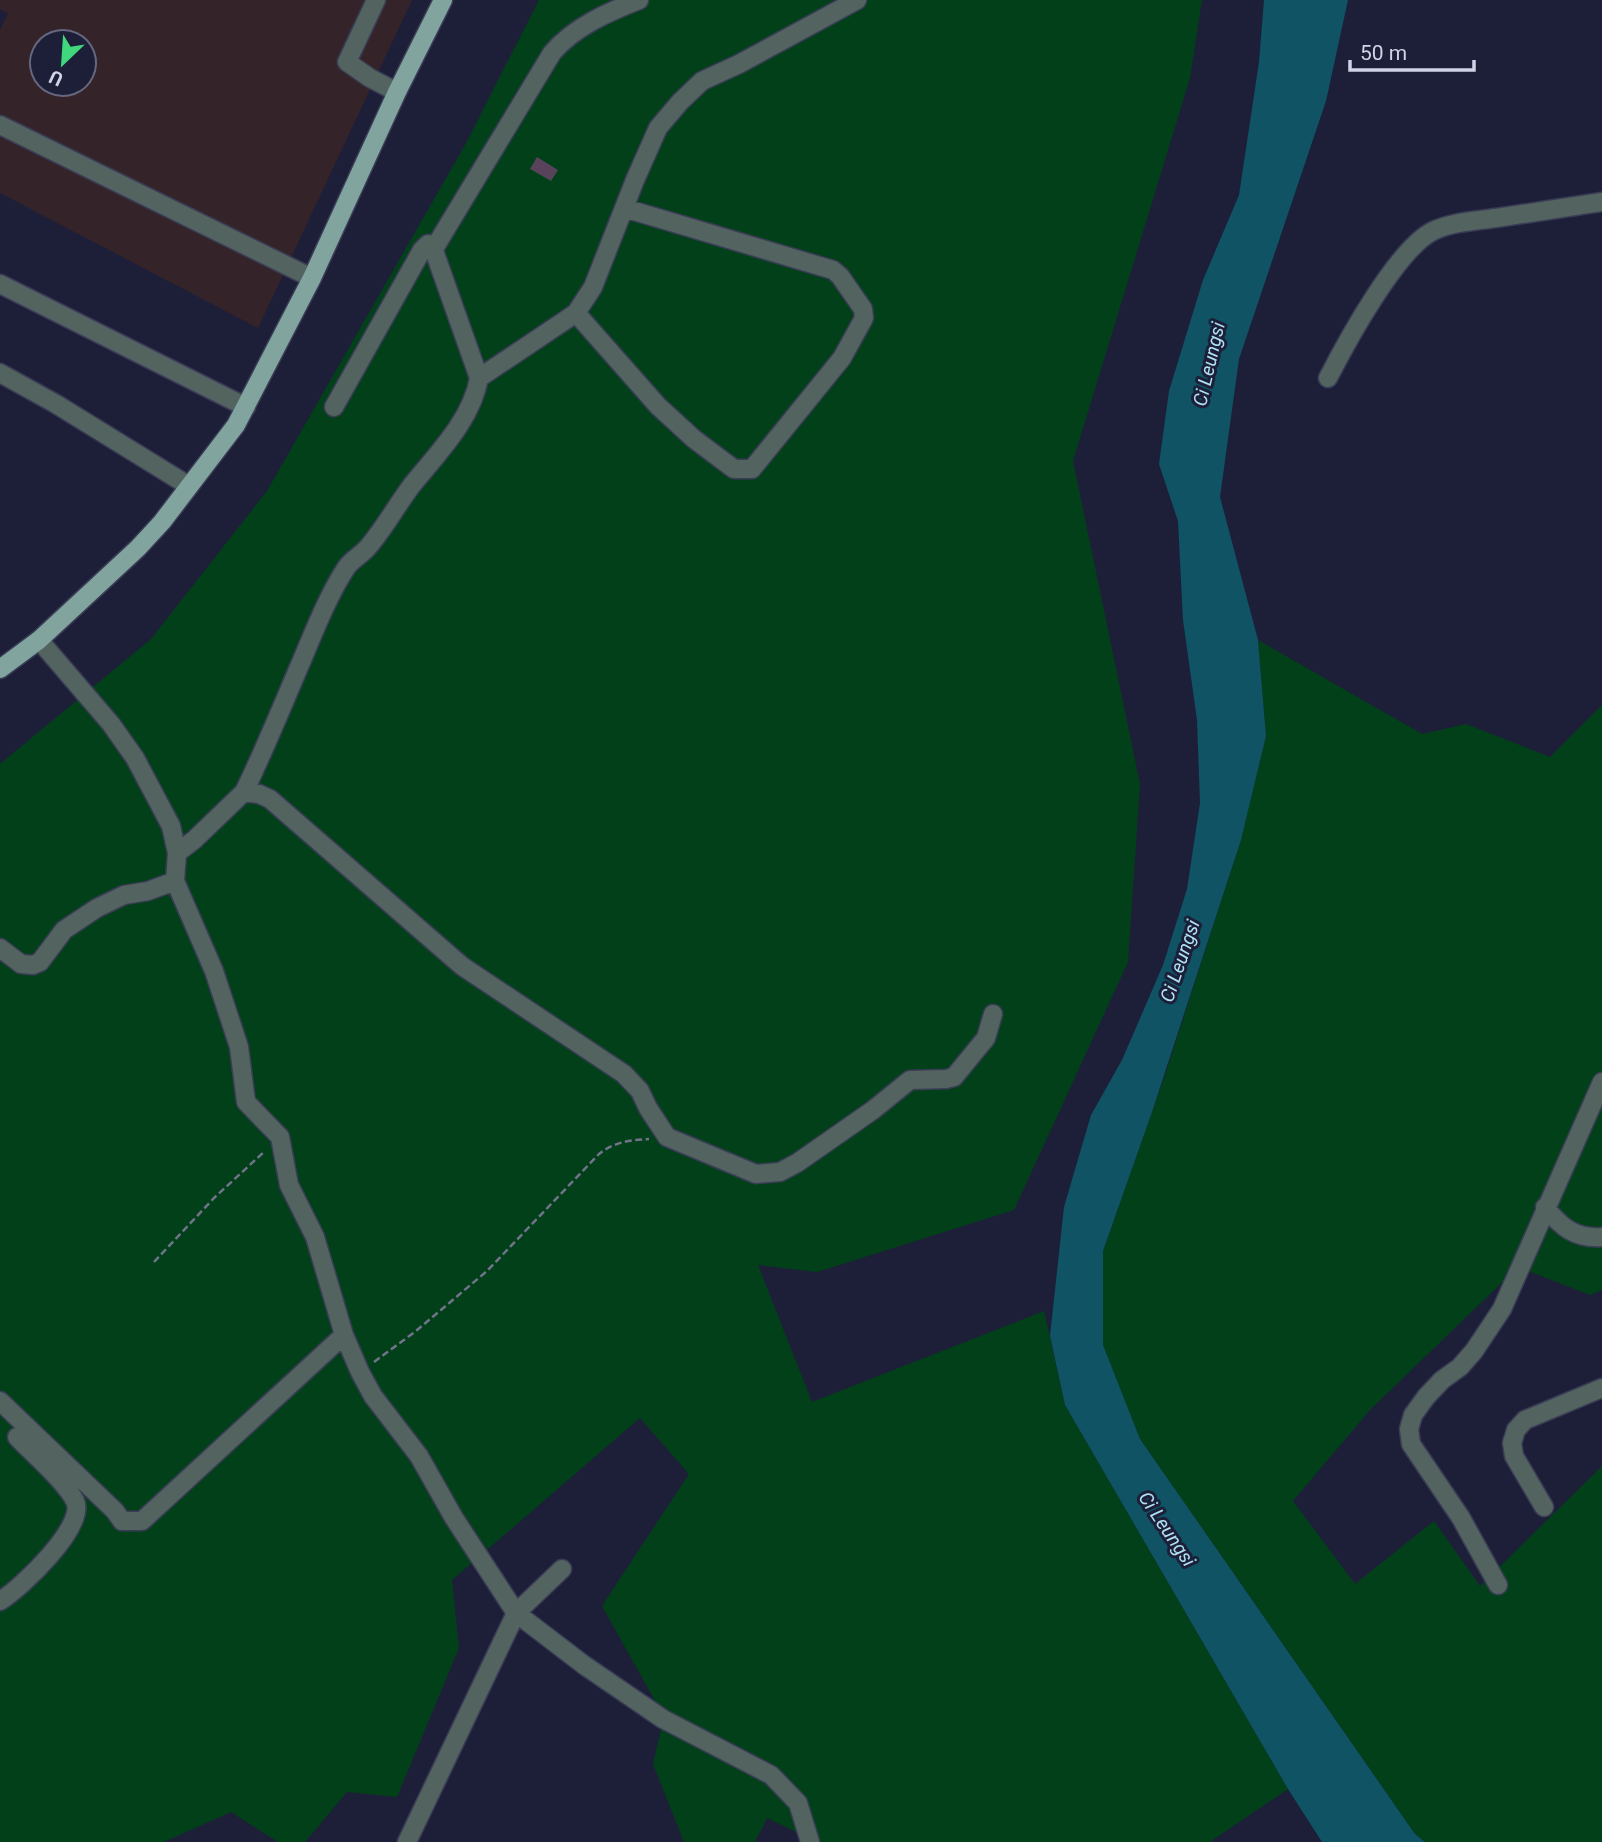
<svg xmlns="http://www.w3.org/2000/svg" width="1602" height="1842" viewBox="0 0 1602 1842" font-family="Roboto,sans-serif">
	<rect width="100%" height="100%" fill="#1d1f39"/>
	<path fill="#35232a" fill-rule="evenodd" d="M0,0H412L258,328L0,193V30L8,14L0,9ZM42,42H84V84H42Z"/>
	<path fill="#02401a" d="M539,0H1202L1190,78L1073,461L1140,784L1128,962L1014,1210L817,1272L758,1265L812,1402L1044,1311L1065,1405L1288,1789L1210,1842H817L767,1818L755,1842H684L653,1764L664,1717L602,1606L689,1474L640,1418L452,1580L459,1648L397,1797L347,1792L305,1842H278L231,1812L164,1842H0V764L151,639L267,491L465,145Z
		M1258,640L1422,734L1466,724L1550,757L1602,705V1290L1590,1295L1518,1267L1370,1410L1293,1501L1355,1584L1434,1521L1480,1586L1602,1466V1842H1425L1415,1834L1140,1439L1103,1346V1251L1165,1075L1241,840L1266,736Z"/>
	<path fill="#0f5364" d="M1264,0H1348L1326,101L1239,359L1220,497L1258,640L1266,736L1241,840L1152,1112L1103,1251V1345L1140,1439L1415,1834L1425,1842H1322L1288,1789L1065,1405L1050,1336L1064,1207L1091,1115L1122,1060L1163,965L1187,889L1200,803L1197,720L1183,620L1178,521L1159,464L1169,391L1203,280L1239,195L1259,62Z"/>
	<path fill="#58435b" d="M537,157L558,170L551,181L530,169Z"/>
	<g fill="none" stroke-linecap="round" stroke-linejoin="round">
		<defs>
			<path id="minor" d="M376,0L347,62L370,78L397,92
				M0,125L312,278
				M435,247L552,53C574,27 608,12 639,0
				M0,284L246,407
				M576,313L658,406L694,439L734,469H752L842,358L864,318L863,309L840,276L833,270L624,208
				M0,373L56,404L189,486
				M479,378L576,313L593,287L635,180L658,128L680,102L702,81L739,64L857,0
				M1328,378C1347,341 1397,249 1433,231C1451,222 1475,221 1496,218C1531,213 1567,207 1602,202
				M39,640L111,724L135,758L171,826L177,853L175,881L214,971L239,1047L246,1102L280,1137L289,1185L315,1237L344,1335L360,1372L373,1396L419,1456L454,1518L516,1613L584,1665L663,1719L771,1775L798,1803L810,1842
				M244,792C265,749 283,704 302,660C315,629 328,596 346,568C352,559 362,555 369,546C385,527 397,505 412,485C438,453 472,419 479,378L432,245L428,244L422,250L334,407
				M177,853L194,840L244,792L259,794L270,799L462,966L624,1074L640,1091L648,1108L667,1137L756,1174L780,1172L797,1163L873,1110L910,1080L946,1079L954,1077L986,1038L993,1014
				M0,948L21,964L33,965L40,962L64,930L97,908L124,895L148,891L175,881
				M1545,1207C1561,1227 1575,1239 1602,1237
				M0,1401L115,1511L122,1521H142L344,1335
				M1544,1507L1514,1456L1512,1443L1516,1430L1525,1420L1602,1388
				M1498,1585L1461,1518L1411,1444L1409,1429L1413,1415L1426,1397L1442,1380L1460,1367L1474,1351L1502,1309L1602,1082
				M0,1601C20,1589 87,1526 75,1501C66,1482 33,1454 17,1437
				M407,1842L516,1613L562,1569"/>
			<path id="major" d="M0,669L39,640L138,548L162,522L236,425L312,278L397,92L443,0"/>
		</defs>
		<use href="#minor" stroke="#3a3c55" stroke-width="21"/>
		<use href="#major" stroke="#3a3c55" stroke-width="21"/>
		<path stroke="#71738a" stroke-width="2.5" stroke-dasharray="7 3.5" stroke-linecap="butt" d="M154,1262L214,1198L265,1151
			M374,1362L416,1331L487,1271L599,1154C614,1142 630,1140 649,1139"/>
		<use href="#minor" stroke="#526360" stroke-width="18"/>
		<use href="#major" stroke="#81a59e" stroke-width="18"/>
	</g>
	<g text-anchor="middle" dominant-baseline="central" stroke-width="6" stroke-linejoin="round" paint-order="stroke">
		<g font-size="19" font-style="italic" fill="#aee2f3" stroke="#1d1f39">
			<text transform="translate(1209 364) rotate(-77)">Ci Leungsi</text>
			<text transform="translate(1180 961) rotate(-71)">Ci Leungsi</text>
			<text transform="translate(1167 1529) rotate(56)">Ci Leungsi</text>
		</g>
	</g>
	<g transform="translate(63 63) rotate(205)"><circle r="33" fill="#1d1f39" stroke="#65677e" stroke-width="2"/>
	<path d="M0-5L12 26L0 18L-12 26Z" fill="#41d77c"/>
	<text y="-10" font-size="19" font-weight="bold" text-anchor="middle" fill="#d0d3e5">U</text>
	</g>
	<path d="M1350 60v10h124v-10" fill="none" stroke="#d0d3e5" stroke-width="3.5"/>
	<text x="1360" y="60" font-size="21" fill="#d0d3e5" stroke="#1d1f39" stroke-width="5" paint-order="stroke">50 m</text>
</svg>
